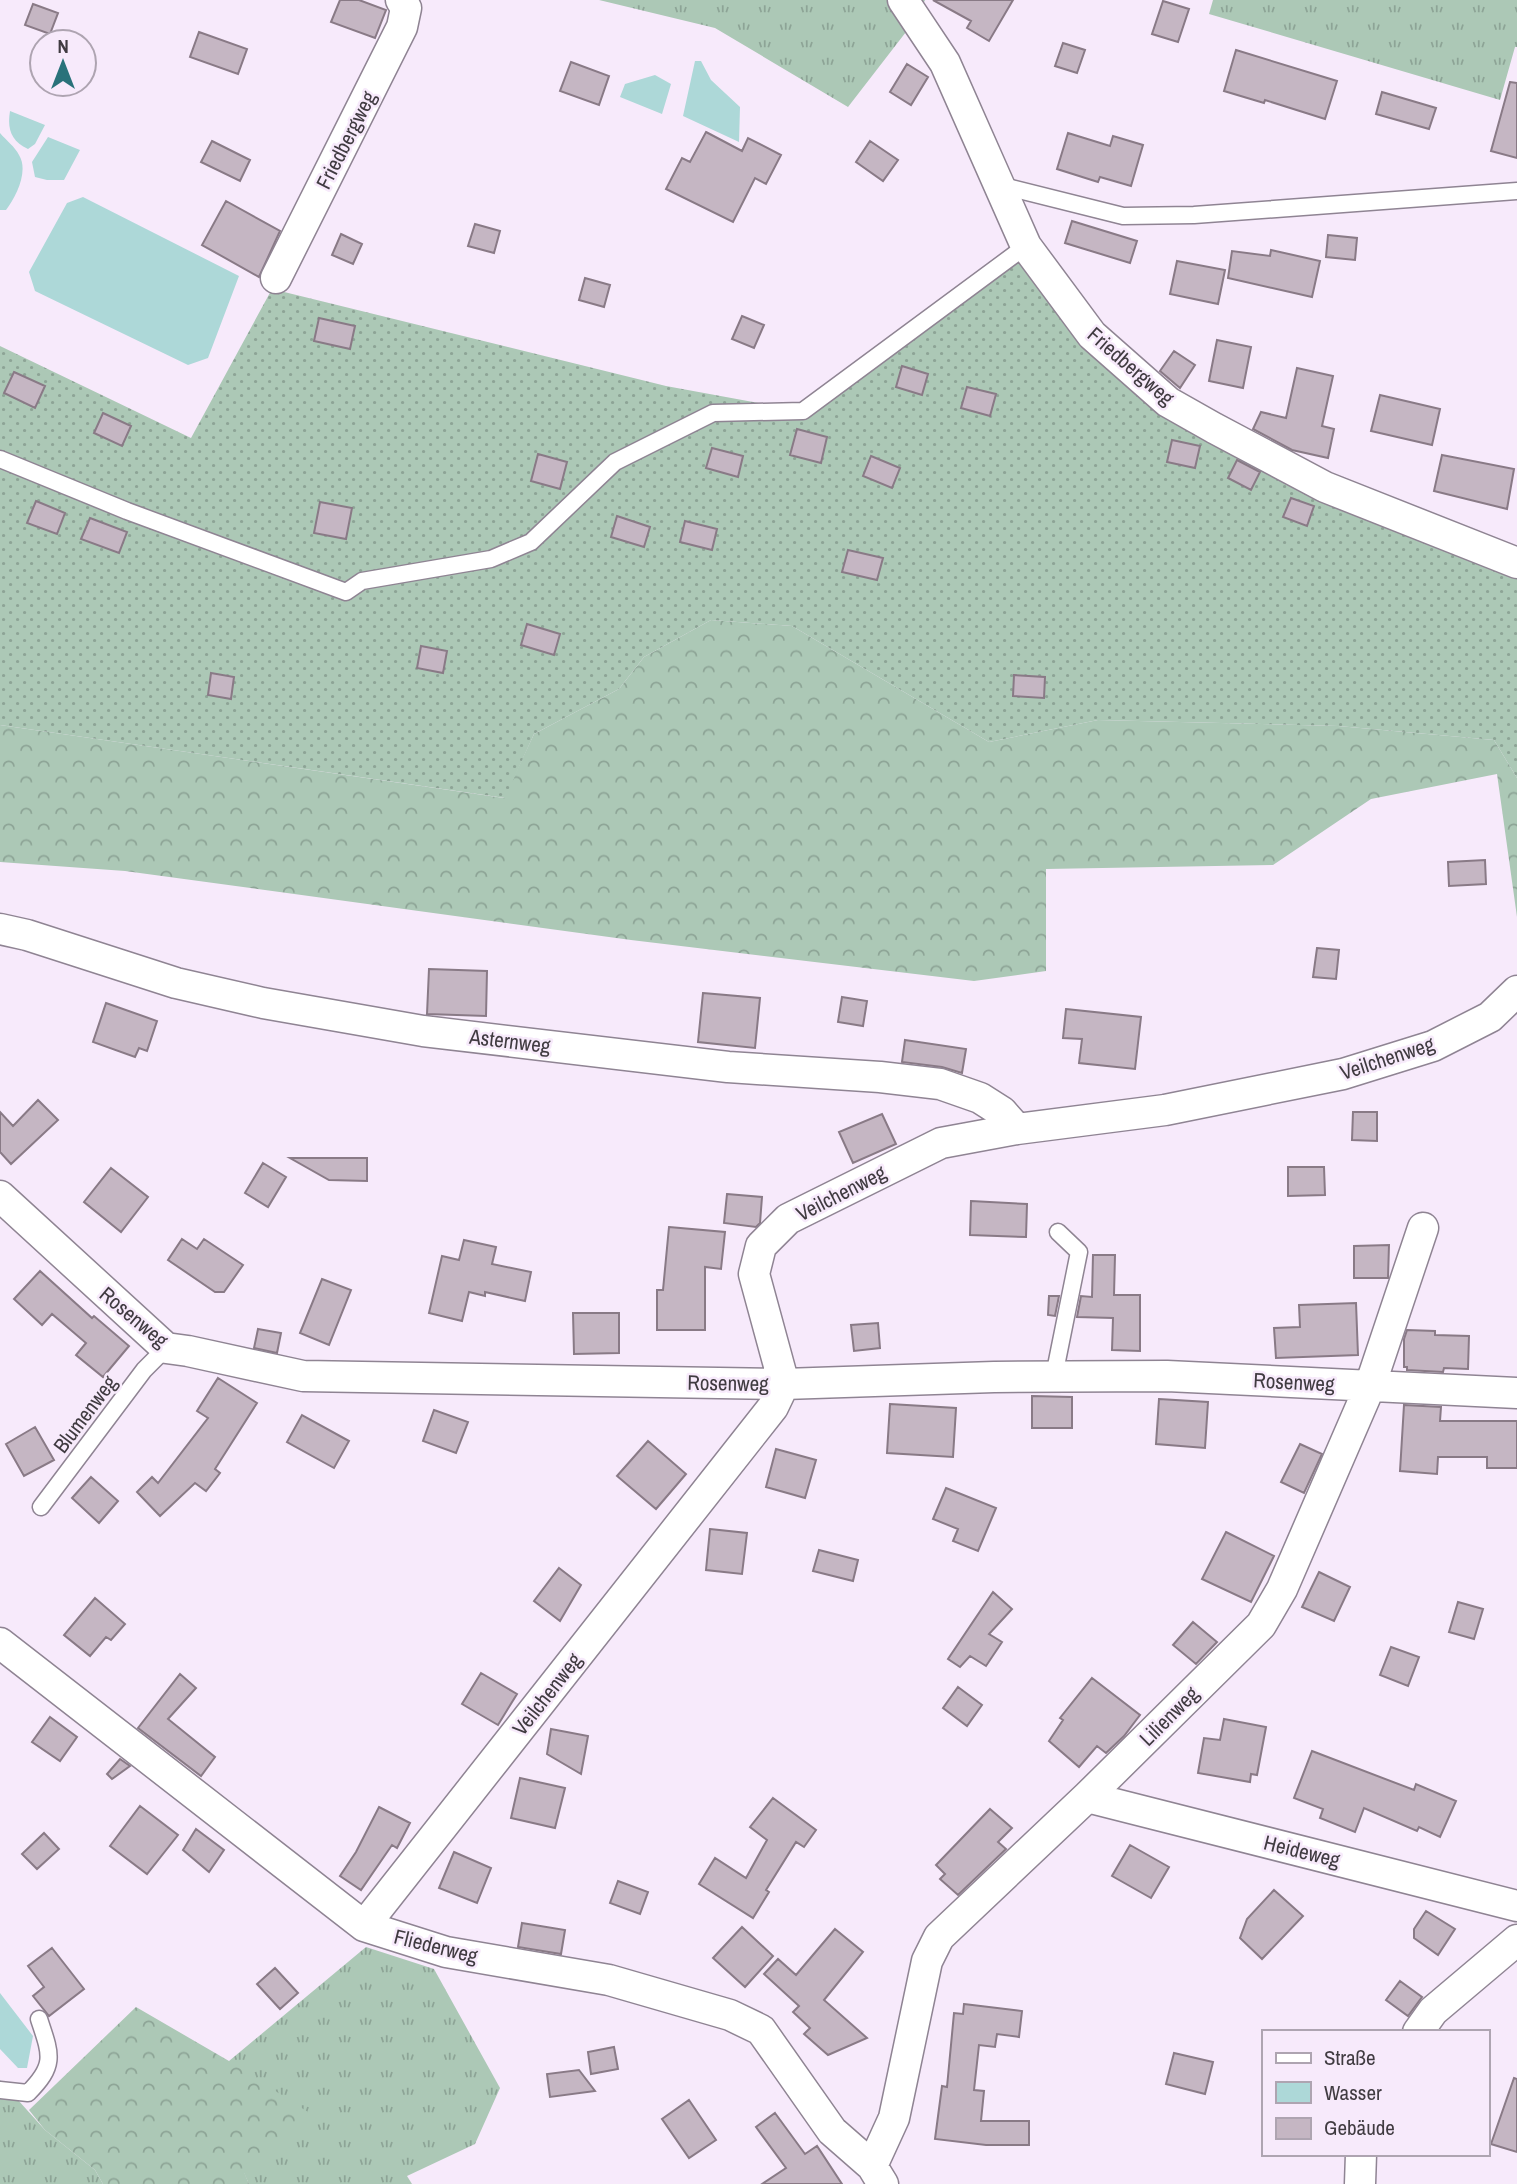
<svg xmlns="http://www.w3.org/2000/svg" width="1517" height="2184" viewBox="0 0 1517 2184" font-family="'Archivo Narrow',sans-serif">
	<defs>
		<pattern id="grass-tufts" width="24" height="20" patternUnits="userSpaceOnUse" patternTransform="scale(1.75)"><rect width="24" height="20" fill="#acc8b6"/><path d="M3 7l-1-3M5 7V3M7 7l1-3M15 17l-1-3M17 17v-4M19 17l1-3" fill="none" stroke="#8da496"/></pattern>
		<pattern id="forest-crowns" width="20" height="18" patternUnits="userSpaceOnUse" patternTransform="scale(1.75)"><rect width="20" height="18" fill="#acc8b6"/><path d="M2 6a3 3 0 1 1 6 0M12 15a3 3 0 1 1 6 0" fill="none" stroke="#8da496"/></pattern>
		<pattern id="garden-dots" width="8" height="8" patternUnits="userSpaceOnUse" patternTransform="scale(1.75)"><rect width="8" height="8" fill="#acc8b6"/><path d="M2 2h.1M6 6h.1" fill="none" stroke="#8da496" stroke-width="1.8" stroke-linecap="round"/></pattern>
	</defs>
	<rect width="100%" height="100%" fill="#f7eafb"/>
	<path fill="url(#grass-tufts)" d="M599,0H925L916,19L848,107L715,28Z
		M1213,0H1517V47H1515L1500,100L1209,14Z
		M366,1947L434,1969L500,2088L475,2144L407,2176L412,2184H249L244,2173L229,2061Z
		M0,2080L45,2130L95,2170L103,2184H0Z"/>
	<path fill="url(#forest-crowns)" d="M711,620L792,626L989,742L1098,720L1338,726L1494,740L1517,778V917L1497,774L1371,799L1273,865L1046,869V971L974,981L631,940L125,871L0,862V725L504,798L534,734L619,689L644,657Z
		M136,2007L229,2061L308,2112L244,2172L249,2184H103L95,2170L45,2130L29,2110Z"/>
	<path fill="url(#garden-dots)" d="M1026,246L1168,402L1517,563V778L1494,740L1338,726L1098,720L989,742L792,626L711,620L644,657L619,689L534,734L505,798L0,725V346L191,438L272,289L666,386L803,411Z"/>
	<path fill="#add8d8" d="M695,61H701L711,80L740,107L739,142L683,116Z
		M655,75L671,84L662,114L620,97L625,84Z
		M10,111L45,125L35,144L28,149C11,141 7,129 10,111Z
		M0,133C6,140 15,147 19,155C29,171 16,197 6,210H0Z
		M48,137L80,150L64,180H47L35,177L32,162Z
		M83,197L239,276L208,358L188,365L35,291L29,272L67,203Z
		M0,1993L33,2036L27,2068H18L0,2049Z"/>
	<path fill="#c5b6c3" stroke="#897a86" stroke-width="2" d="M340,0H359L386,10L375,38L331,22Z
		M933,0H1013L989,41L967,28L971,21Z
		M1163,1L1189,9L1178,42L1152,34Z
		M33,4L58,13L50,34L25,25Z
		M199,32L247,49L238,74L190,57Z
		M1063,43L1085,50L1077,73L1055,66Z
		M1236,50L1337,81L1325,119L1265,100L1264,103L1224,91Z
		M571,62L609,76L599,105L560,91Z
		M907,64L928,77L911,105L890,92Z
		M1510,82L1517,83V158L1491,151Z
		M1382,92L1436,108L1429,129L1376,114Z
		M706,132L742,151L748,138L781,155L766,184L755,178L733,222L666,189L682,158L690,162Z
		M1068,133L1110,146L1113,136L1143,145L1131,186L1100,177L1098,182L1057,169Z
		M212,141L250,160L240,181L201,162Z
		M870,141L898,160L883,181L856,162Z
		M226,201L280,231L259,277L202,245Z
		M1072,221L1137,241L1130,263L1065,243Z
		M475,224L500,231L494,253L468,246Z
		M341,234L362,244L353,264L332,255Z
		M1328,235L1357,238L1355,260L1326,257Z
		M1271,250L1320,261L1312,297L1228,278L1232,251L1270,256Z
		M1177,261L1225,270L1218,304L1170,294Z
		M585,278L610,285L604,307L579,300Z
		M742,316L764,325L754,348L732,339Z
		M319,318L355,326L350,349L314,341Z
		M1217,340L1251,347L1243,388L1209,381Z
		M1174,351L1195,365L1180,388L1160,371Z
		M902,366L928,374L922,395L896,387Z
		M1297,368L1333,376L1322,426L1334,429L1328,458L1292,450L1253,429L1261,412L1286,418Z
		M14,372L45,386L35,408L4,393Z
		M967,387L996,394L990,416L961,408Z
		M1380,395L1440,409L1432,445L1371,431Z
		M103,413L131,426L122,446L94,433Z
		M797,429L827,437L821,463L790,455Z
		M1172,440L1200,446L1195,468L1167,462Z
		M712,448L743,456L738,477L706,468Z
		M538,454L567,462L560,489L531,481Z
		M1442,455L1514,469L1507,509L1434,491Z
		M871,456L900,468L892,488L863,476Z
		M1237,460L1260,472L1251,490L1228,478Z
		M1291,498L1314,506L1307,526L1283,517Z
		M36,501L65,513L57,534L27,523Z
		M320,502L352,508L346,539L314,533Z
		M617,516L650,527L644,547L611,537Z
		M90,518L127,532L119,553L81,539Z
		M685,521L717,529L712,550L680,542Z
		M848,550L883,558L877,580L842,572Z
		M527,624L560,634L554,655L521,645Z
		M421,646L447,651L443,673L417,668Z
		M211,673L234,677L231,699L208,695Z
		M1014,675L1045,677L1044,698L1013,696Z
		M1485,860L1486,884L1449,886L1448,862Z
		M1317,948L1339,950L1336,979L1313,977Z
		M429,969L487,971L486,1016L427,1014Z
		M703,993L760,998L755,1048L698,1042Z
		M842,997L867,1001L863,1026L838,1022Z
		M106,1003L157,1021L147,1051L139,1048L135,1057L93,1042Z
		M1066,1009L1141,1017L1135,1069L1079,1063L1082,1039L1063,1038Z
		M905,1040L966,1049L962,1073L942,1067L902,1062Z
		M38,1100L58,1120L11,1164L0,1152V1112L13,1126Z
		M1353,1112H1377V1141L1352,1140Z
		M882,1114L896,1144L853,1163L839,1132Z
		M290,1158H367V1181L329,1180Z
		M263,1163L286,1177L268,1207L245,1193Z
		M1288,1167H1324L1325,1195L1288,1196Z
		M111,1168L148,1197L121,1232L84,1202Z
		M727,1194L762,1197L760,1223L756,1227L724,1223Z
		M971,1201L1027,1204L1026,1237L970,1235Z
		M669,1227L725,1232L721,1269L705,1267V1330H657V1290H663Z
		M182,1239L197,1249L204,1239L243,1265L224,1292H215L168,1260Z
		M464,1240L496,1247L492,1264L531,1272L525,1301L485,1292V1296L469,1292L462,1321L429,1313L442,1256L459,1260Z
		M1389,1245L1388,1278H1354V1246Z
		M1093,1255H1115L1114,1295H1140V1351L1112,1350L1113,1318L1077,1317L1081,1296L1092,1297Z
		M40,1271L92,1318L94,1316L129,1346L103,1377L76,1355L86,1343L52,1314L42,1325L14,1299Z
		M322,1279L351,1290L329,1345L300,1333Z
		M1049,1296H1059L1055,1316L1048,1315Z
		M1356,1303L1358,1355L1276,1358L1274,1328L1300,1327L1299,1305Z
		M573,1313H619V1353L574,1354Z
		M878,1323L880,1348L854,1351L851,1325Z
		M258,1329L281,1333L277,1353L254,1348Z
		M1407,1330L1435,1331V1335L1469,1336L1468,1369L1444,1368L1443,1372L1407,1370V1367H1404V1339Z
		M218,1378L257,1403L215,1469L220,1473L206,1491L195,1483L160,1516L137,1492L152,1477L158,1483L208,1418L197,1411Z
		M1032,1396L1072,1397V1428H1032Z
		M1159,1399L1208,1402L1205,1448L1156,1444Z
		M890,1404L956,1408L953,1457L887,1453Z
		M1404,1405L1441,1407L1440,1421H1517V1468H1487V1457H1438L1437,1474L1400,1471Z
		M434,1410L468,1422L456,1453L423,1441Z
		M302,1415L349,1441L334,1468L287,1442Z
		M35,1427L54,1460L24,1476L6,1444Z
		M648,1441L686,1474L656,1509L617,1476Z
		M1300,1444L1322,1454L1304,1493L1281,1482Z
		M776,1449L816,1460L805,1498L766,1487Z
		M91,1477L118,1501L99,1523L72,1498Z
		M946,1488L996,1508L978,1551L953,1541L958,1529L933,1519Z
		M710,1529L747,1533L742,1574L706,1570Z
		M1226,1532L1274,1556L1251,1602L1202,1579Z
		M819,1550L858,1560L853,1581L813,1571Z
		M559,1568L581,1585L560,1621L534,1601Z
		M1319,1572L1350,1587L1334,1621L1302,1607Z
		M993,1592L1012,1609L989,1634L1002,1642L986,1666L970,1656L960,1667L948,1659Z
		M95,1598L125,1624L111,1640L106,1637L90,1656L64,1635Z
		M1458,1602L1483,1609L1474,1639L1449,1632Z
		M1193,1622L1217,1642L1196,1664L1173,1645Z
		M1391,1647L1419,1657L1408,1686L1380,1675Z
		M481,1673L517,1694L498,1725L462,1704Z
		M180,1674L196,1688L168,1719L215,1757L201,1776L138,1728Z
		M1092,1678L1140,1715L1124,1736L1106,1753L1097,1746L1079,1767L1049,1741L1063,1720L1060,1718Z
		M958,1687L982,1705L967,1726L943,1708Z
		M50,1717L77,1737L60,1761L32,1742Z
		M1224,1719L1266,1727L1257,1775L1251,1774L1250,1782L1198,1773L1204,1738L1220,1740Z
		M551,1729L588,1736L581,1774L547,1754Z
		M1312,1751L1414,1790L1416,1784L1456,1801L1440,1837L1419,1827L1417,1831L1364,1808L1355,1832L1320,1818L1323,1809L1294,1798Z
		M120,1759L130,1766L112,1779L107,1774Z
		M520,1778L565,1788L555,1828L511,1818Z
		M773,1798L816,1830L804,1847L796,1842L766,1890L769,1892L753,1918L699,1884L715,1858L746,1878L767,1840L750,1827Z
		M140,1806L178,1835L147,1874L110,1846Z
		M379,1807L410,1823L397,1848L392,1845L361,1890L340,1876L356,1852Z
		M990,1809L1012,1828L998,1842L1006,1849L958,1895L940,1879L945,1874L936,1865Z
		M196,1829L224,1850L209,1872L183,1850Z
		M44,1833L59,1849L37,1869L22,1854Z
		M1130,1845L1169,1867L1151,1898L1112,1876Z
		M454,1852L491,1868L477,1903L439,1888Z
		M618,1881L648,1892L640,1914L610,1903Z
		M1274,1890L1303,1916L1262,1959L1240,1938L1247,1919Z
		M1426,1911L1455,1929L1438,1955L1414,1938V1929Z
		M522,1923L565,1930L561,1954L518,1947Z
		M742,1927L773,1956L745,1987L713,1958Z
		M835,1929L863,1952L824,2000L867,2038L828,2055L804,2034L810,2028L793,2012L799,2006L764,1974L778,1959L796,1975Z
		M52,1948L84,1989L49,2016L33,1996L44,1987L28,1966Z
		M275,1968L298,1993L280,2009L257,1984Z
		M1400,1981L1422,1997L1408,2016L1386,2000Z
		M964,2004L1022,2011L1019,2037L997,2034L995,2047L979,2045L974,2090L984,2091L981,2121H1029V2145H986L935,2139L942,2086L947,2087L954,2013L963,2014Z
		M614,2047L618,2069L591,2074L588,2052Z
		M1174,2053L1213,2062L1205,2094L1166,2084Z
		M579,2070L595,2091L550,2097L547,2074Z
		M1514,2078L1517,2079V2152L1491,2144Z
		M689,2100L716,2140L689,2158L662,2119Z
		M775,2113L805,2154L817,2146L842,2184H762L786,2168L756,2127Z"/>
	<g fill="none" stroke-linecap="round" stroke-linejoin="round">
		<defs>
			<path id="service" d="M999,185L1123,216L1194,215L1517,191
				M0,459L127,511L346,592L362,581L491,559L531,542L615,462L713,413L803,411L1026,246
				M1054,1376L1079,1252L1058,1232
				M41,1507L144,1370L166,1348
				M0,2090L28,2093C56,2065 51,2055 39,2019"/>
			<path id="minor" d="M903,0L945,63L1026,246L1092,335L1168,402L1214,428L1325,487L1517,563
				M276,278L402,27L406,8L401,0
				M0,929L27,935L176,983L263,1003L423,1031L728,1067L880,1077L940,1084L980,1098L1002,1112L1017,1129
				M0,1196L166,1348L188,1351L303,1376L784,1384L994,1377L1167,1376L1517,1393
				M0,1643L364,1926L446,1952L609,1980L730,2015L761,2030L832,2131L872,2166L883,2184
				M1087,1797L1517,1906
				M364,1926L773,1407L784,1384L754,1274L761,1246L788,1219L941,1143L1017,1129L1165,1110L1343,1074L1433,1046L1490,1017L1517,991
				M1418,2032L1433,2011L1517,1940
				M872,2166L894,2118L927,1961L939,1937L1087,1797L1261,1625L1282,1589L1370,1386L1423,1228
				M1360,2184L1361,2154"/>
		</defs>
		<use href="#service" stroke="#8f8493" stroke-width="19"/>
		<use href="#minor" stroke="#8f8493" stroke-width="33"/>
		<use href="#service" stroke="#fff" stroke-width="16"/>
		<use href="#minor" stroke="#fff" stroke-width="30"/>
	</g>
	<g text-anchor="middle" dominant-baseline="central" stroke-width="5" stroke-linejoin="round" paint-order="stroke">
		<g font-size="21" fill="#403b41" stroke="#f7eafb">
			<text transform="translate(346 140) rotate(-63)">Friedbergweg</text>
			<text transform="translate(1131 366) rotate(41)">Friedbergweg</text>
			<text transform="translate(510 1041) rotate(7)">Asternweg</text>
			<text transform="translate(1387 1058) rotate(-18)">Veilchenweg</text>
			<text transform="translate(841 1193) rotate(-27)">Veilchenweg</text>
			<text transform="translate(134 1317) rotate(40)">Rosenweg</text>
			<text transform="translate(1294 1382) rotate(3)">Rosenweg</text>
			<text transform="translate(728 1383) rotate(1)">Rosenweg</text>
			<text transform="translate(85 1414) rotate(-53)">Blumenweg</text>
			<text transform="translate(547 1694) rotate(-52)">Veilchenweg</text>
			<text transform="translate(1169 1716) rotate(-45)">Lilienweg</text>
			<text transform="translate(1302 1851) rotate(14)">Heideweg</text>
			<text transform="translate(436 1946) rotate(14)">Fliederweg</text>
		</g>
	</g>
	<rect x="1262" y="2030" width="228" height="126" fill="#f7eafb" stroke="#aea4b1" stroke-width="2"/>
	<rect x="1276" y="2053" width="35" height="10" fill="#ffffff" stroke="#aea4b1" stroke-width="2"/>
	<text x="1324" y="2065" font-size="21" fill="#403b41">Straße</text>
	<rect x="1276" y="2082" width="35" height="21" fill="#add8d8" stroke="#aea4b1" stroke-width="2"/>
	<text x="1324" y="2100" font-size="21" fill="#403b41">Wasser</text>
	<rect x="1276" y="2118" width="35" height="21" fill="#c5b6c3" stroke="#aea4b1" stroke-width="2"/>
	<text x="1324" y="2135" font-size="21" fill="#403b41">Gebäude</text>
	<g transform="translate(63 63)"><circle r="33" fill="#f7eafb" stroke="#aea4b1" stroke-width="2"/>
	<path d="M0-5L12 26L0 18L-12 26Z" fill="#29727a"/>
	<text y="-10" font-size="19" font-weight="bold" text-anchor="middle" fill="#403b41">N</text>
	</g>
</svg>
